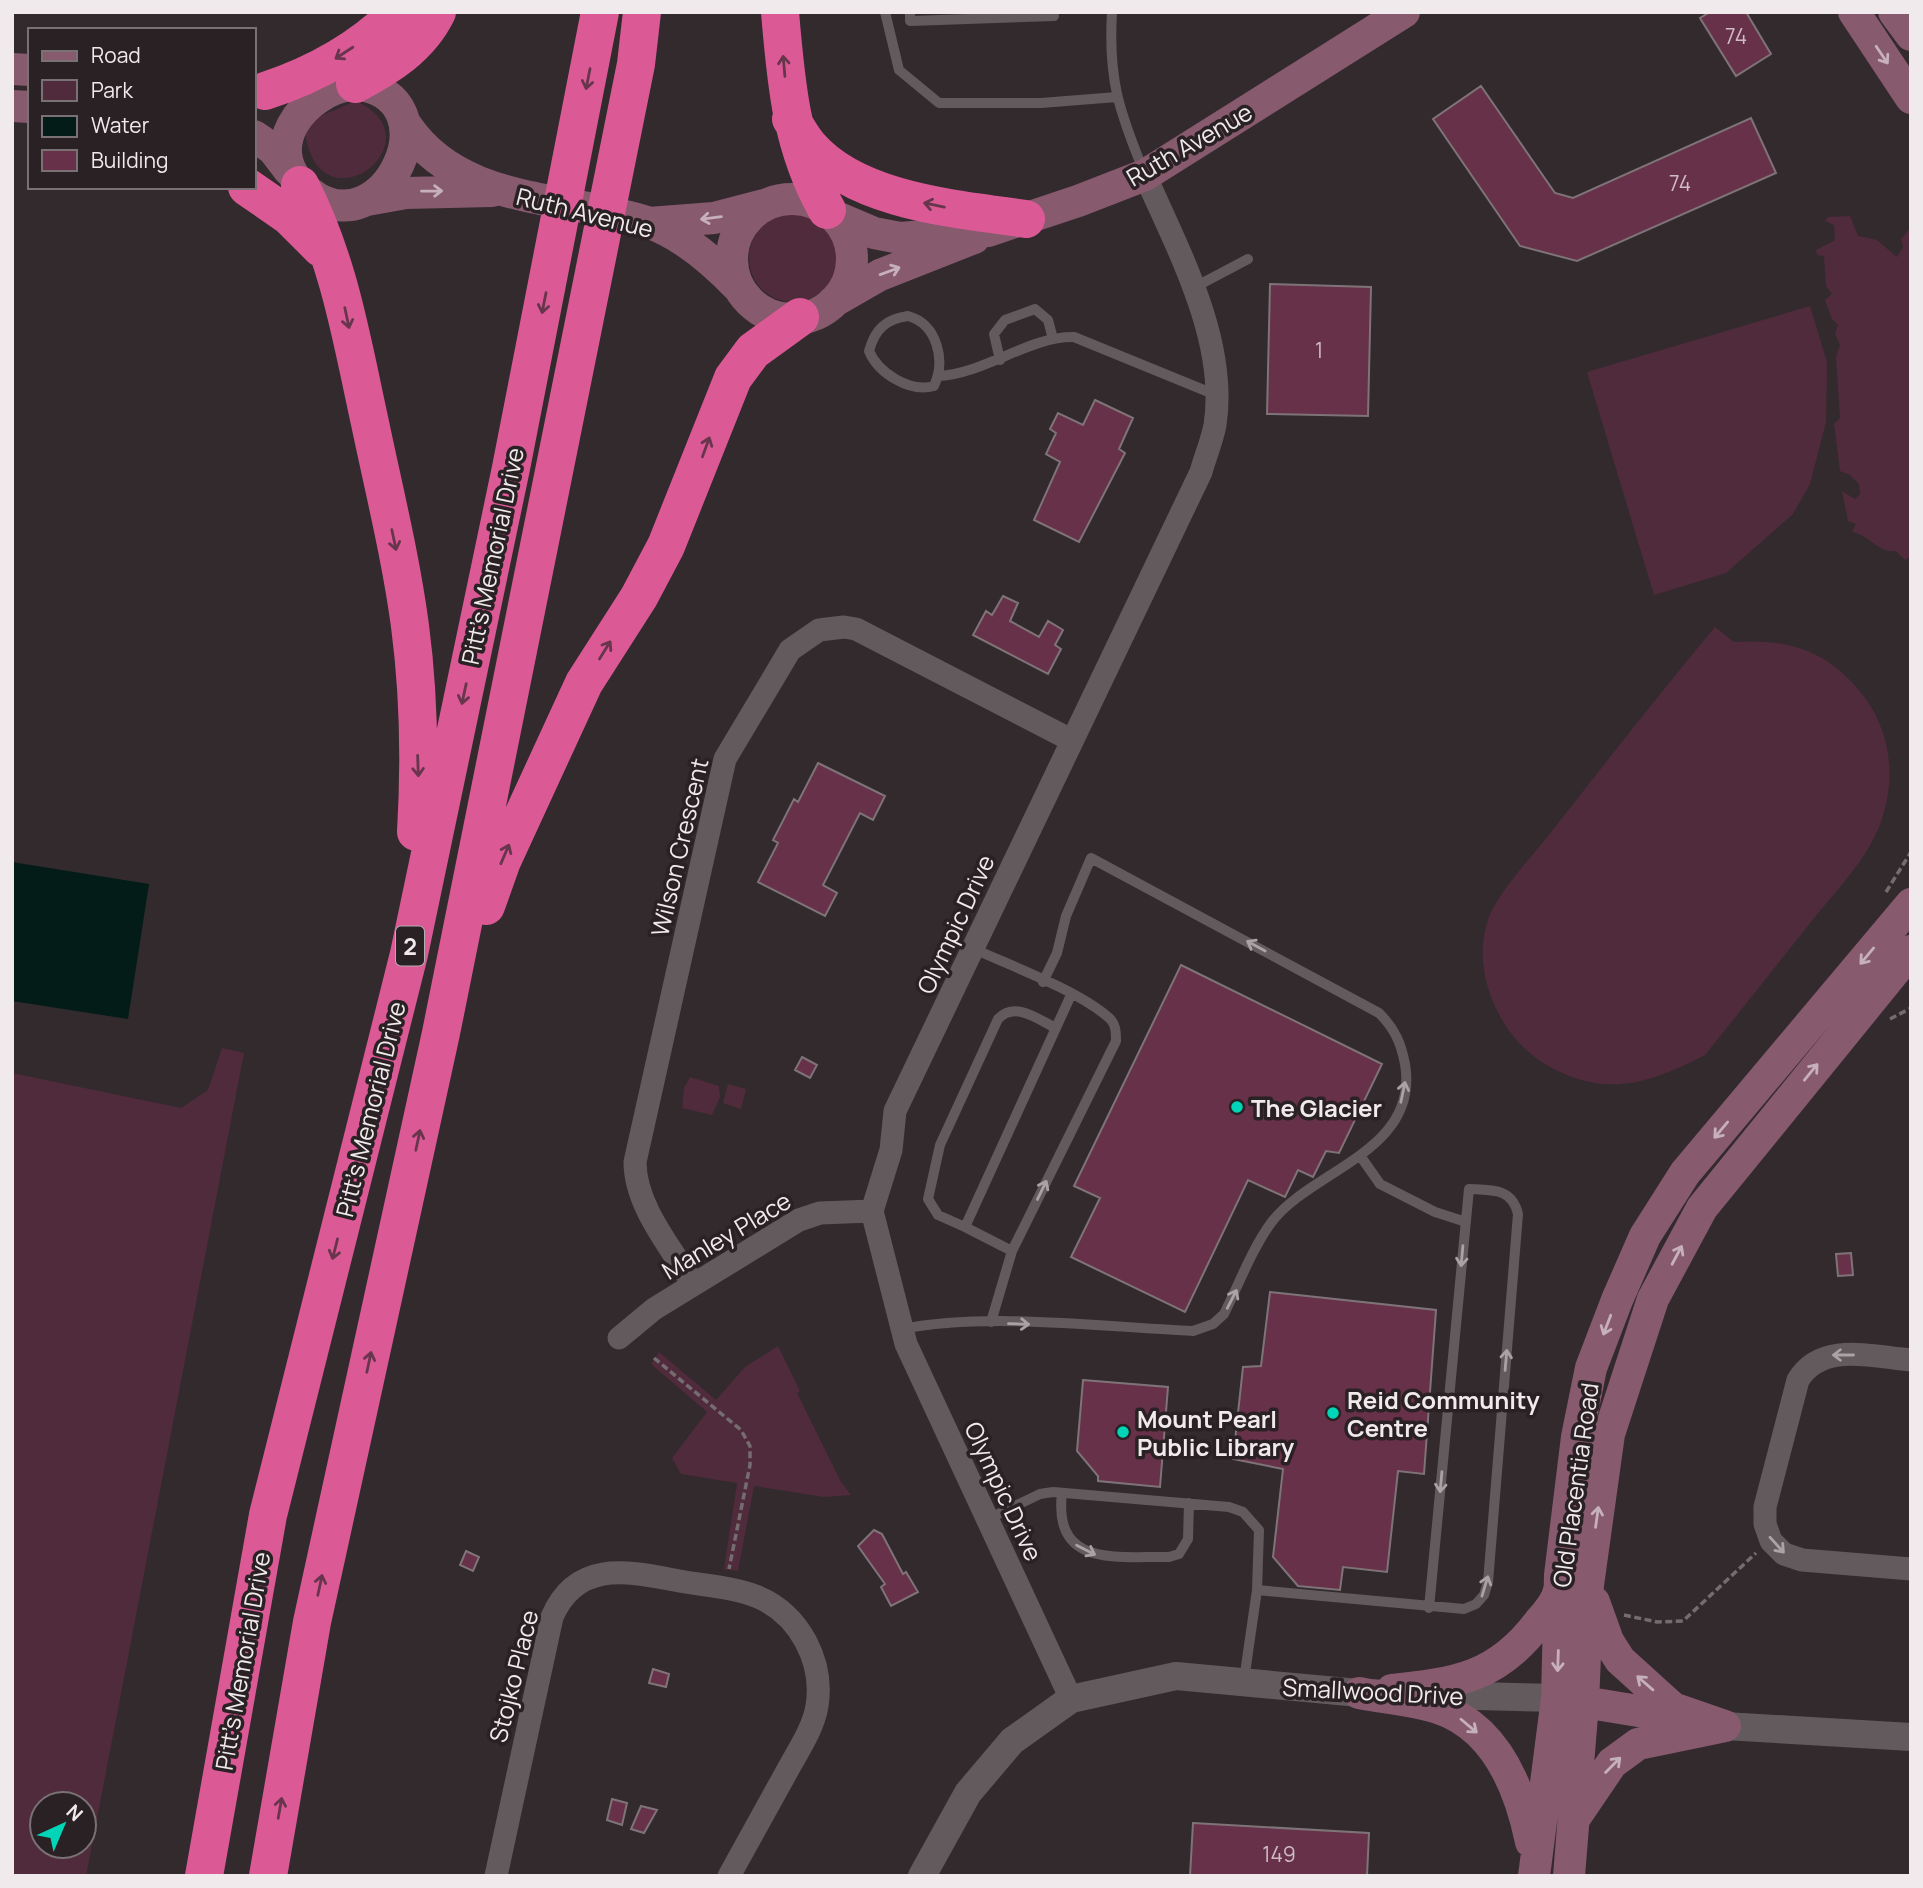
<svg xmlns="http://www.w3.org/2000/svg" width="1923" height="1888" viewBox="0 0 1923 1888" font-family="Manrope,sans-serif">
	<rect width="100%" height="100%" fill="#332a2d"/>
	<path fill="#502b3b" fill-rule="evenodd" d="M356,101C441,140 320,234 305,133L318,117Z
		M1911,210V556L1905,560L1896,551C1877,553 1870,535 1852,532L1856,524L1848,521L1842,491L1855,499L1860,494L1859,484L1850,475L1840,471L1834,424L1840,418L1836,357L1840,345L1835,334L1838,325L1832,319L1825,300L1832,294L1826,286L1824,256L1817,255L1816,250L1835,240L1834,225L1825,221L1828,217L1850,216L1858,236L1877,240L1897,257L1903,247L1901,239L1910,228Z
		M749 258a44 44 0 1 1 88 0a44 44 0 1 1-88 0Z
		M1810,306L1827,362L1826,422L1810,484L1793,514L1726,573L1654,595L1587,372Z
		M1715,627L1734,642C1784,639 1823,648 1857,688C1887,721 1897,769 1884,812C1873,854 1838,888 1811,922C1776,966 1741,1010 1705,1055C1649,1084 1604,1099 1545,1064C1499,1037 1469,969 1489,917C1498,892 1535,853 1552,831C1606,762 1659,694 1715,627Z
		M222,1048L244,1053L86,1876H12V1073L181,1108L208,1090ZM42,1804H84V1846H42Z
		M690,1077L719,1086L720,1097L712,1115L682,1108L684,1088Z
		M728,1084L746,1089L741,1109L723,1103Z
		M778,1346L800,1391L797,1393L841,1482L851,1495L824,1497L754,1486L738,1571L724,1569L737,1483L681,1474L672,1458L707,1412L651,1364L659,1352L716,1400L745,1367Z"/>
	<path fill="#031c17" d="M12,862L149,884L128,1019L12,1001Z"/>
	<path fill="#673149" stroke="#7e7478" stroke-width="2" d="M1710,12H1746L1771,54L1736,76L1700,18Z
		M1481,86L1555,193L1573,198L1751,118L1776,173L1577,261L1520,246L1433,119Z
		M1270,284L1371,287L1368,416L1267,414Z
		M1095,400L1133,418L1119,449L1125,453L1079,542L1034,520L1060,462L1046,454L1056,433L1050,429L1058,413L1083,425Z
		M1003,596L1018,603L1010,621L1039,637L1048,621L1063,630L1055,645L1061,649L1048,674L973,635L986,611L992,615Z
		M818,763L885,796L873,820L860,813L823,885L837,893L825,916L758,882L778,843L773,840L794,799L798,802Z
		M1181,965L1382,1064L1339,1153L1326,1151L1313,1177L1298,1170L1285,1197L1248,1180L1185,1312L1071,1257L1100,1198L1074,1186Z
		M802,1057L817,1065L810,1078L795,1070Z
		M1851,1253L1853,1275L1838,1276L1836,1254Z
		M1270,1292L1436,1310L1424,1474L1398,1471L1387,1572L1343,1567L1340,1590L1298,1586L1273,1557L1283,1469L1233,1459L1243,1367L1261,1366Z
		M1083,1380L1168,1387L1160,1487L1098,1481V1476L1077,1451Z
		M874,1530L882,1534L903,1574L906,1572L918,1592L891,1606L881,1587L885,1584L858,1546Z
		M466,1551L479,1557L473,1571L460,1565Z
		M653,1669L669,1674L666,1687L649,1683Z
		M612,1799L627,1803L622,1825L607,1820Z
		M641,1806L657,1810L644,1833L631,1829Z
		M1193,1823L1369,1833L1367,1876H1190Z"/>
	<g fill="none" stroke-linecap="round" stroke-linejoin="round">
		<path stroke="#746c6f" stroke-width="3.5" stroke-dasharray="7 3.5" stroke-linecap="butt" d="M1886,892L1911,852
			M1890,1019L1911,1008
			M654,1358L741,1430L750,1446V1465L729,1569
			M1624,1615L1657,1622L1683,1621L1756,1553"/>
		<path stroke="#635a5d" stroke-width="10" d="M885,12L899,70L939,103H1041L1117,97
			M910,12V21L1054,16L1053,12
			M1112,12C1108,79 1119,111 1144,172
			M1195,287L1248,259
			M908,316C937,324 946,360 934,386C910,393 878,373 869,351C875,329 886,319 908,316Z
			M1000,360L994,334L1005,320L1035,309L1048,320L1053,339
			M939,376C986,373 1030,336 1074,337L1216,395
			M972,948C1011,966 1077,990 1108,1017C1116,1023 1116,1032 1116,1041L1012,1251L991,1322
			M1056,1028C1037,1019 1015,1001 998,1019L940,1145L928,1199L938,1215L965,1227L1071,995
			M1361,1157L1380,1184L1435,1212L1466,1222
			M965,1227L1012,1251
			M902,1329C989,1312 1103,1327 1193,1331L1213,1324L1224,1314C1238,1286 1253,1247 1271,1223C1310,1170 1420,1152 1405,1064C1401,1043 1395,1029 1379,1013L1091,858L1066,916L1057,953L1043,982
			M1062,1493C1053,1568 1117,1556 1169,1557L1179,1554L1188,1539L1189,1503
			M988,1519L1040,1494L1053,1492L1229,1507L1243,1512L1259,1530L1257,1590
			M1244,1680L1257,1590L1464,1609L1476,1604L1484,1595L1488,1582L1518,1214C1512,1188 1492,1190 1469,1189L1429,1608"/>
		<path stroke="#635a5d" stroke-width="23" d="M693,1284C671,1247 635,1206 635,1162L725,759L790,650L819,630L844,627L856,629L1071,740
			M619,1338L654,1309L799,1220L820,1213L872,1211
			M1911,1360C1872,1357 1822,1341 1798,1380L1765,1507V1524L1771,1541L1784,1554L1802,1560L1911,1569
			M1071,1699L906,1344L872,1211L891,1150L895,1111L1201,472C1205,457 1212,441 1215,425C1228,341 1178,250 1145,175
			M496,1876L552,1617C578,1556 634,1573 685,1582C710,1586 735,1588 758,1597C800,1615 824,1662 817,1706C813,1730 797,1752 786,1773C767,1807 748,1842 729,1876"/>
		<path stroke="#635a5d" stroke-width="28" d="M1725,1726L1911,1737
			M922,1876L968,1793L1012,1741L1071,1699L1176,1676L1359,1693L1557,1698"/>
		<path stroke="#875a6e" stroke-width="32" d="M1854,12L1911,98
			M1894,12L1911,35
			M12,69L30,70
			M355,84C458,96 383,250 310,193C257,151 301,91 355,84Z
			M12,106L30,107
			M406,125C460,206 566,195 647,222C682,234 713,261 738,287
			M254,136L273,149L289,170
			M732 259a60 60 0 1 1 120 0a60 60 0 1 1-120 0Z
			M367,200L406,193L492,191
			M834,216L874,233L900,238L988,231L1078,201L1145,175L1404,12
			M649,223L714,218L764,205
			M833,302L880,275L974,238
			M1594,1602L1608,1641L1620,1660L1673,1708L1725,1726
			M1392,1690C1456,1683 1497,1678 1539,1622C1547,1613 1557,1603 1559,1590
			M1359,1693C1385,1698 1413,1700 1438,1708C1496,1727 1520,1788 1531,1842
			M1565,1699L1687,1719
			M1576,1816L1612,1763L1638,1744L1725,1726
			M1534,1876L1557,1698L1560,1575L1577,1437L1591,1368L1617,1300L1645,1236L1685,1173L1911,904
			M1569,1876L1583,1703L1588,1585L1609,1434L1653,1299L1702,1208L1911,951"/>
		<path stroke="#db5a96" stroke-width="38" d="M780,12C786,83 791,147 827,210
			M355,84C388,67 420,47 437,12
			M265,91C314,75 361,49 398,12
			M791,119C797,128 802,138 809,146C857,202 958,209 1026,219
			M300,185C339,260 352,341 370,423C384,490 401,558 410,626C419,694 420,764 416,832
			M247,187L289,216L321,248
			M486,906L502,861L584,683L639,597L666,546L733,378L753,351L800,317
			M204,1876L268,1515L409,954L511,468L600,12
			M268,1876L312,1622L441,1033L636,64L642,12"/>
	</g>
	<defs><path id="oneway-shaft" d="M-6 0H5M1.5-3L5.5 0L1.5 3" fill="none" stroke-width="1.6" stroke-linecap="round" stroke-linejoin="round" transform="scale(1.75)"/></defs>
	<g stroke="#67354c">
		<use href="#oneway-shaft" transform="translate(344 53) rotate(147)"/>
		<use href="#oneway-shaft" transform="translate(784 66) rotate(-95)"/>
		<use href="#oneway-shaft" transform="translate(588 79) rotate(101)"/>
		<use href="#oneway-shaft" transform="translate(934 205) rotate(-168)"/>
		<use href="#oneway-shaft" transform="translate(544 303) rotate(101)"/>
		<use href="#oneway-shaft" transform="translate(347 318) rotate(78)"/>
		<use href="#oneway-shaft" transform="translate(706 447) rotate(-70)"/>
		<use href="#oneway-shaft" transform="translate(394 540) rotate(78)"/>
		<use href="#oneway-shaft" transform="translate(605 650) rotate(-58)"/>
		<use href="#oneway-shaft" transform="translate(464 694) rotate(102)"/>
		<use href="#oneway-shaft" transform="translate(418 766) rotate(88)"/>
		<use href="#oneway-shaft" transform="translate(505 854) rotate(-67)"/>
		<use href="#oneway-shaft" transform="translate(418 1140) rotate(-78)"/>
		<use href="#oneway-shaft" transform="translate(335 1249) rotate(104)"/>
		<use href="#oneway-shaft" transform="translate(369 1362) rotate(-78)"/>
		<use href="#oneway-shaft" transform="translate(320 1585) rotate(-78)"/>
		<use href="#oneway-shaft" transform="translate(280 1808) rotate(-80)"/>
	</g>
	<g stroke="#c6b0ba">
		<use href="#oneway-shaft" transform="translate(1882 55) rotate(56)"/>
		<use href="#oneway-shaft" transform="translate(432 191) rotate(-1)"/>
		<use href="#oneway-shaft" transform="translate(711 218) rotate(172)"/>
		<use href="#oneway-shaft" transform="translate(890 271) rotate(-20)"/>
		<use href="#oneway-shaft" transform="translate(1867 956) rotate(130)"/>
		<use href="#oneway-shaft" transform="translate(1811 1072) rotate(-51)"/>
		<use href="#oneway-shaft" transform="translate(1721 1130) rotate(130)"/>
		<use href="#oneway-shaft" transform="translate(1677 1255) rotate(-62)"/>
		<use href="#oneway-shaft" transform="translate(1607 1325) rotate(111)"/>
		<use href="#oneway-shaft" transform="translate(1597 1517) rotate(-82)"/>
		<use href="#oneway-shaft" transform="translate(1558 1661) rotate(92)"/>
		<use href="#oneway-shaft" transform="translate(1645 1683) rotate(-139)"/>
		<use href="#oneway-shaft" transform="translate(1469 1726) rotate(40)"/>
		<use href="#oneway-shaft" transform="translate(1613 1765) rotate(-45)"/>
	</g>
	<g stroke="#aaa2a4">
		<use href="#oneway-shaft" transform="translate(1256 946) rotate(-151)"/>
		<use href="#oneway-shaft" transform="translate(1403 1092) rotate(-78)"/>
		<use href="#oneway-shaft" transform="translate(1042 1190) rotate(-64)"/>
		<use href="#oneway-shaft" transform="translate(1462 1256) rotate(95)"/>
		<use href="#oneway-shaft" transform="translate(1232 1299) rotate(-63)"/>
		<use href="#oneway-shaft" transform="translate(1019 1324) rotate(2)"/>
		<use href="#oneway-shaft" transform="translate(1843 1355) rotate(180)"/>
		<use href="#oneway-shaft" transform="translate(1506 1360) rotate(-85)"/>
		<use href="#oneway-shaft" transform="translate(1441 1482) rotate(95)"/>
		<use href="#oneway-shaft" transform="translate(1777 1545) rotate(48)"/>
		<use href="#oneway-shaft" transform="translate(1086 1550) rotate(27)"/>
		<use href="#oneway-shaft" transform="translate(1485 1586) rotate(-73)"/>
	</g>
	<g fill="#00d5b7" stroke="#292124" stroke-width="2.5">
		<circle cx="1237" cy="1107" r="7"/>
		<circle cx="1333" cy="1413" r="7"/>
		<circle cx="1123" cy="1432" r="7"/>
	</g>
	<g text-anchor="middle" dominant-baseline="central" stroke-width="7" stroke-linejoin="round" paint-order="stroke">
		<g font-size="21" fill="#cebcc3">
			<text x="1736" y="36">74</text>
			<text x="1680" y="183">74</text>
			<text x="1319" y="350">1</text>
			<text x="1279" y="1854">149</text>
		</g>
		<rect fill="#292124" stroke="#b4aeb0" stroke-width="2" x="396" y="926.5" width="28" height="39" rx="5"/>
		<g font-size="23" font-weight="bold" fill="#f0eaec">
			<text x="410" y="946">2</text>
		</g>
		<g font-size="24" fill="#f0eaec" stroke="#292124">
			<text transform="translate(1189 144) rotate(-30)">Ruth Avenue</text>
			<text transform="translate(585 212) rotate(14)">Ruth Avenue</text>
			<text transform="translate(492 556) rotate(-78)">Pitt's Memorial Drive</text>
			<text transform="translate(679 847) rotate(-77)">Wilson Crescent</text>
			<text transform="translate(955 924) rotate(-65)">Olympic Drive</text>
			<text transform="translate(370 1109) rotate(-76)">Pitt's Memorial Drive</text>
			<text transform="translate(726 1235) rotate(-31)">Manley Place</text>
			<text transform="translate(1575 1485) rotate(-82)">Old Placentia Road</text>
			<text transform="translate(1004 1491) rotate(65)">Olympic Drive</text>
			<text transform="translate(242 1661) rotate(-80)">Pitt's Memorial Drive</text>
			<text transform="translate(513 1676) rotate(-76)">Stojko Place</text>
			<text transform="translate(1373 1691) rotate(3)">Smallwood Drive</text>
		</g>
		<g font-size="24" font-weight="bold" fill="#f0eaec" stroke="#292124" text-anchor="start">
			<text x="1251" y="1107">The Glacier</text>
			<text x="1347" y="1399">Reid Community<tspan x="1347" dy="28">Centre</tspan></text>
			<text x="1137" y="1418">Mount Pearl<tspan x="1137" dy="28">Public Library</tspan></text>
		</g>
	</g>
	<rect width="1923" height="1888" fill="none" stroke="#f0eaec" stroke-width="28"/>
	<rect x="28" y="28" width="228" height="161" fill="#292124" stroke="#797174" stroke-width="2"/>
	<rect x="42" y="51" width="35" height="10" fill="#875a6e" stroke="#797174" stroke-width="2"/>
	<text x="91" y="63" font-size="21" fill="#f0eaec">Road</text>
	<rect x="42" y="80" width="35" height="21" fill="#502b3b" stroke="#797174" stroke-width="2"/>
	<text x="91" y="98" font-size="21" fill="#f0eaec">Park</text>
	<rect x="42" y="116" width="35" height="21" fill="#031c17" stroke="#797174" stroke-width="2"/>
	<text x="91" y="133" font-size="21" fill="#f0eaec">Water</text>
	<rect x="42" y="150" width="35" height="21" fill="#673149" stroke="#797174" stroke-width="2"/>
	<text x="91" y="168" font-size="21" fill="#f0eaec">Building</text>
	<g transform="translate(63 1825) rotate(44)"><circle r="33" fill="#292124" stroke="#797174" stroke-width="2"/>
	<path d="M0-5L12 26L0 18L-12 26Z" fill="#00d5b7"/>
	<text y="-10" font-size="19" font-weight="bold" text-anchor="middle" fill="#f0eaec">N</text>
	</g>
</svg>
